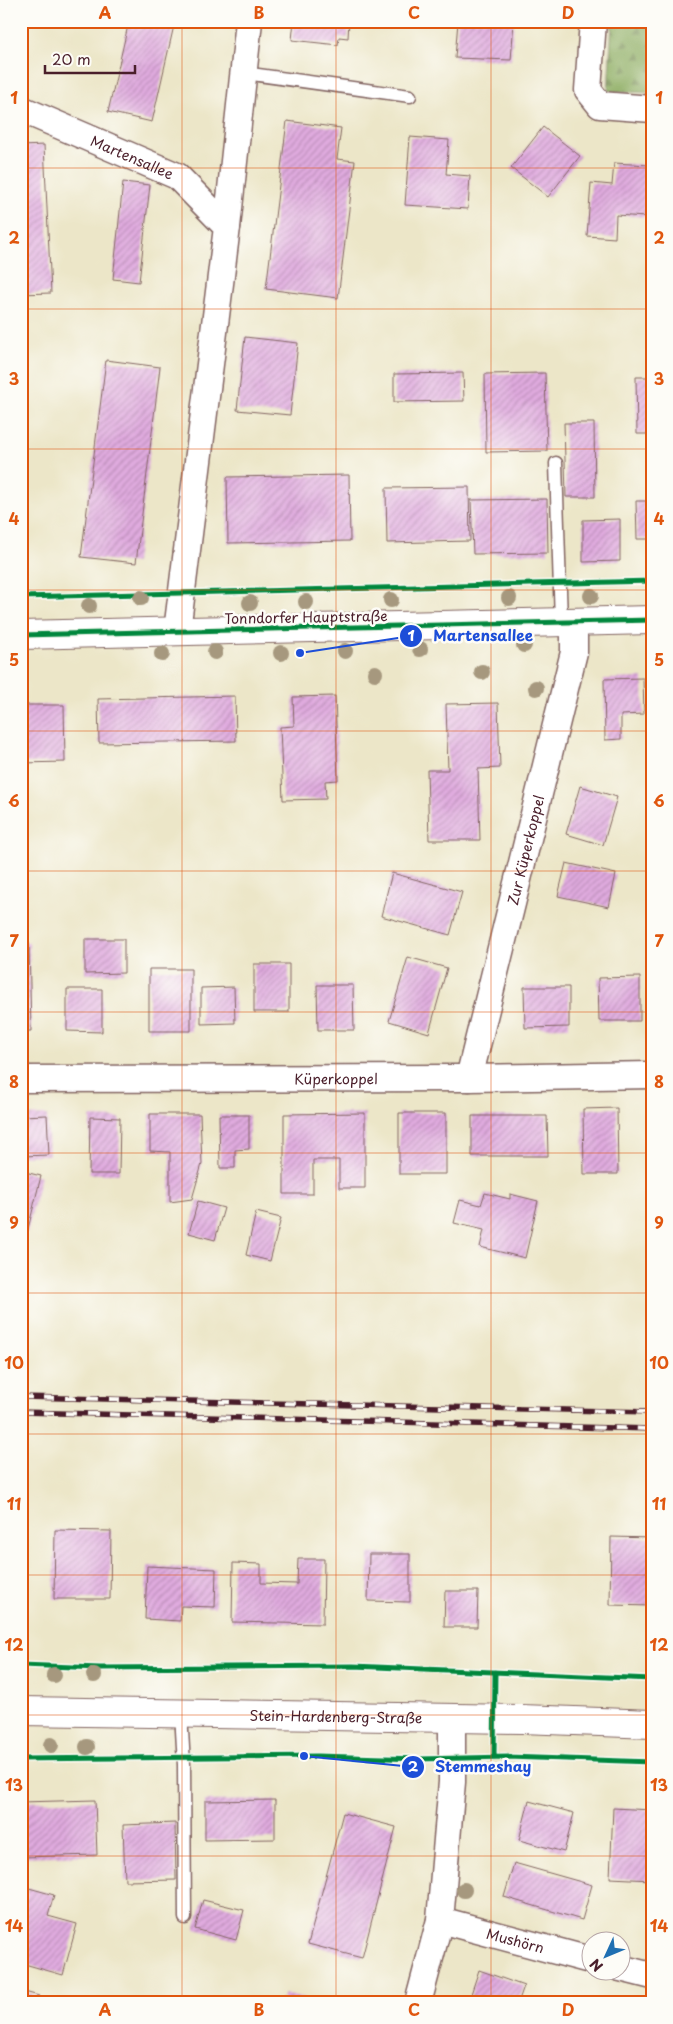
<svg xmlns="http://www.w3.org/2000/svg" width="673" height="2024" viewBox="0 0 673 2024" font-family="'Playpen Sans',sans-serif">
	<defs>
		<pattern id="forest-firs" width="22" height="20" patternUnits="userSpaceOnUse" patternTransform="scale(1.25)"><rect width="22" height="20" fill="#89aa5d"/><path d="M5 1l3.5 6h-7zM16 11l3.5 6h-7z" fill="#728a4d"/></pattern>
		<pattern id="building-hatch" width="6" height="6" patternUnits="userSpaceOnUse" patternTransform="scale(1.25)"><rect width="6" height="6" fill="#e0abdf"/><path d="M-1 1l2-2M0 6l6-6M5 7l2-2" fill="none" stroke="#b88bb5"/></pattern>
	</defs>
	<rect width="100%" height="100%" fill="#fdfcf7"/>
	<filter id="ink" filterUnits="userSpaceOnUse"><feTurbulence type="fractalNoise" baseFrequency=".02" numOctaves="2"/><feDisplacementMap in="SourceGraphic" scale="10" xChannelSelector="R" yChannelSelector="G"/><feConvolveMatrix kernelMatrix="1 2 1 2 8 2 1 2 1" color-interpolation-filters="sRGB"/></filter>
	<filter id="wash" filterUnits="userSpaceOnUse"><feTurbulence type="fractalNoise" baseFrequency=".0096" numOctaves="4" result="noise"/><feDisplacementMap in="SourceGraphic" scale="20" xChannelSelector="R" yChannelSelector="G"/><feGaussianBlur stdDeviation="1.12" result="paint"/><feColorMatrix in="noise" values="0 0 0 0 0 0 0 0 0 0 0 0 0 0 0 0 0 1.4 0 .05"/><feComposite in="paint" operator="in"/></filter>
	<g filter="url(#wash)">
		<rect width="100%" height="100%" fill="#ece6c8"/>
		<path fill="url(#forest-firs)" stroke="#6a6444" d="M612,21H652V93L608,91Z"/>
		<g id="blocks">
			<path fill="url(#building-hatch)" d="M129,21H175L152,122L108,112Z
				M294,21H349L348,38L339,37L338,45L292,40Z
				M458,21H514L511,60L455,58Z
				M287,121L341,128L337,159L355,161L338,298L266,289Z
				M543,127L580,156L548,197L511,168Z
				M410,137L449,140L446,174L470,176L468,209L405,205Z
				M44,145L51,293L21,294V146Z
				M614,163L649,165L645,217L616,215L615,238L587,236L591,183L612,185Z
				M123,182L150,185L139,282L113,279Z
				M245,337L298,343L290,415L237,410Z
				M106,360L160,367L136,563L81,557Z
				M463,373L464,401L394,402V374Z
				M545,373L547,451L486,452L485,374Z
				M636,377H652V434H637Z
				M564,423H594L595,497H566Z
				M349,475L350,541L228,543L227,477Z
				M469,487L470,541L387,543L386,488Z
				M547,499L548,553L473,554L471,500Z
				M636,501H652V539H637Z
				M620,519V561L583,562V520Z
				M643,678L644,714L621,715V739L605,740L604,679Z
				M235,696L236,741L99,743L98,699Z
				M335,696L338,780L325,781L326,799L283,800L280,727L294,726L293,697Z
				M498,703L500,768L478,769L480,840H429L427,770H448L446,704Z
				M21,705H64L65,762L21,763Z
				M580,786L617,797L603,845L566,834Z
				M566,863L616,874L609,907L558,896Z
				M392,873L462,892L450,935L381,916Z
				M85,939H124V973L85,974Z
				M21,942H29L31,1031H21Z
				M408,957L447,968L429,1033L389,1021Z
				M254,964H289V1012H254Z
				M149,969H191V1031H149Z
				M640,977V1021H599L598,978Z
				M317,985H353L354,1030H318Z
				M234,987L235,1023L201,1024V988Z
				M524,987H569V1027L525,1028Z
				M67,989H102V1032L67,1031Z
				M617,1108L618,1174H584L583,1109Z
				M365,1113V1188H339V1160H313V1194H284V1114Z
				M399,1113H446V1174H399Z
				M150,1114H200L202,1164L192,1199L170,1202V1152L150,1151Z
				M47,1115L49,1155L21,1156V1116Z
				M219,1115H249V1149L235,1150V1168H220Z
				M472,1116H547L548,1156H472Z
				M90,1117L120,1118L119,1174H89Z
				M21,1171L41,1176L27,1233L21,1231Z
				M485,1193L510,1199V1194L538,1201L525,1258L480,1247L484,1230L454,1223L460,1200L481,1205Z
				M198,1201L224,1208L215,1240L189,1233Z
				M256,1212L281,1218L270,1261L246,1255Z
				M55,1530L111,1531L110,1599H54Z
				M611,1537L652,1538V1606L610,1605Z
				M369,1554H410V1602L368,1601Z
				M298,1559H324L323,1624L232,1622L233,1563L261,1564V1583L297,1584Z
				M147,1566L216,1569L215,1607L181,1606L180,1621L145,1619Z
				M445,1591H478L477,1627H444Z
				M95,1800L97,1855L21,1857V1802Z
				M275,1800V1839L205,1840V1801Z
				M529,1801L574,1813L564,1852L519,1840Z
				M613,1808L652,1810V1880L610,1878Z
				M343,1813L396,1827L362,1958L308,1944Z
				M175,1823L176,1880L125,1881L123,1825Z
				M514,1863L592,1885L582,1920L504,1897Z
				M29,1888L54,1895L48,1916L77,1924L63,1975L21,1963V1914Z
				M203,1900L244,1910L236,1940L195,1929Z
				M479,1970L524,1986L518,2003H468Z
				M21,1991L39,1996L37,2003H21Z
				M284,1994L318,2002L317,2003H282Z"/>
		</g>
	</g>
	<g filter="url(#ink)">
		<use href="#blocks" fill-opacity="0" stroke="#836562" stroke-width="1"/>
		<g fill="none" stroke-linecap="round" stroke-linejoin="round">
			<defs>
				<path id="service" d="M244,73L410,96
					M556,463L561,622
					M181,1713L184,1765L185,1918"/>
				<g id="minor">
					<path d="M593,21L588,90L600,105L652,109"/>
					<path id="s1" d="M21,109L177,176L227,227L177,631"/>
					<path d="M227,227L249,21"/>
					<path id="s2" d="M469,1078L574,652V622"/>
					<path id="s3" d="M21,1079L469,1078L652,1075"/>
					<path id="s4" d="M440,1920L590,1960"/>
					<path d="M620,1968L652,1976"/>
					<path d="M418,2003L440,1920L452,1782V1718"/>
				</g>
				<path id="secondary" d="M21,635L652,620"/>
				<g id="primary">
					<path id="s5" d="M21,1711L522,1719L652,1724"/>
				</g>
			</defs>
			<use href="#service" stroke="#836562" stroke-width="15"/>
			<use href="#minor" stroke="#836562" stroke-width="29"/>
			<use href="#secondary" stroke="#836562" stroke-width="30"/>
			<use href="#primary" stroke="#836562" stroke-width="30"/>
			<use href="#service" stroke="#fff" stroke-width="12"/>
			<use href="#minor" stroke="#fff" stroke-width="26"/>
			<use href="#secondary" stroke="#fff" stroke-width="28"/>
			<use href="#primary" stroke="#fff" stroke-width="28"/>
			<defs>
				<path id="rail" d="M21,1397L652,1412
					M21,1412L652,1429"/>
			</defs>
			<use href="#rail" stroke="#4a1f2b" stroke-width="5.5"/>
			<use href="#rail" stroke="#fdfcf7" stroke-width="4" stroke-dasharray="11" stroke-linecap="butt"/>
			<defs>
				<path id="cycleway" d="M21,597L652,581
					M21,635L652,620
					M21,1665L100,1668L353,1666L652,1679
					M494,1757L495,1672
					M21,1759L317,1756L419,1759L508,1757L652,1762"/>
			</defs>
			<use href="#cycleway" stroke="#fdfcf7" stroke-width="8"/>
			<use href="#cycleway" stroke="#00873e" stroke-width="5"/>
		</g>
		<g fill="#a6987e">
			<circle cx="591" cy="596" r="8"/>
			<circle cx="141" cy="598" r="8"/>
			<circle cx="509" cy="598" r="8"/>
			<circle cx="391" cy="600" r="8"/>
			<circle cx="306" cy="602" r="8"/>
			<circle cx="250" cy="603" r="8"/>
			<circle cx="89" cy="606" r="8"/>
			<circle cx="524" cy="645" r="8"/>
			<circle cx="420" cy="649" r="8"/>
			<circle cx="345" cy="651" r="8"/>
			<circle cx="215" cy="652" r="8"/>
			<circle cx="281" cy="653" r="8"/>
			<circle cx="162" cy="654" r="8"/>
			<circle cx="482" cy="672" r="8"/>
			<circle cx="375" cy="673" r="8"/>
			<circle cx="536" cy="688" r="8"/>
			<circle cx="54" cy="1675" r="8"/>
			<circle cx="94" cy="1675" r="8"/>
			<circle cx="51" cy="1745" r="8"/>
			<circle cx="87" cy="1747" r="8"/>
			<circle cx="464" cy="1890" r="8"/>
		</g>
	</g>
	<path fill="none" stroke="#e0560e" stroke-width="1" stroke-opacity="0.55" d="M182,21V2003M336,21V2003M491,21V2003M21,168H652M21,309H652M21,449H652M21,590H652M21,731H652M21,871H652M21,1012H652M21,1153H652M21,1293H652M21,1434H652M21,1575H652M21,1715H652M21,1856H652"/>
	<g text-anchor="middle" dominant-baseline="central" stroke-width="5" stroke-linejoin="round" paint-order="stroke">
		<g font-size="14" fill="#4a1f2b" stroke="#fdfcf7">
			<text stroke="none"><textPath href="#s1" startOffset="121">Martensallee</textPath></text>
			<text transform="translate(306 617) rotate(-1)">Tonndorfer Hauptstraße</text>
			<text stroke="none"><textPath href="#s2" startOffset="235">Zur Küperkoppel</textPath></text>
			<text stroke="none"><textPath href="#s3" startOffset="315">Küperkoppel</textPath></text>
			<text stroke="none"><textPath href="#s5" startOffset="315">Stein-Hardenberg-Straße</textPath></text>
			<text stroke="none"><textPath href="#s4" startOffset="78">Mushörn</textPath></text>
		</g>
	</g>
	<path fill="none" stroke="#1d4ed8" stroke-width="2" d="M300 653L411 636M304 1756L413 1767"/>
	<g fill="#1d4ed8" stroke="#fdfcf7" stroke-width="2">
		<circle cx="300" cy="653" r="5"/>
		<circle cx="304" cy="1756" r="5"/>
		<circle cx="411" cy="636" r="12"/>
		<circle cx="413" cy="1767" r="12"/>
	</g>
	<g font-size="15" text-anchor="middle" font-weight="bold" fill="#fff">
		<text x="411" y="641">1</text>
		<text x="413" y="1772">2</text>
	</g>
	<g font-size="15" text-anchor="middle" font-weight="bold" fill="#1d4ed8" stroke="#fdfcf7" stroke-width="5" stroke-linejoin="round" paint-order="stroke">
		<text x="483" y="641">Martensallee</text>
		<text x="483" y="1772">Stemmeshay</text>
	</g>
	<rect width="673" height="2024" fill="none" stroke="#fdfcf7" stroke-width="55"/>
	<g transform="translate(606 1956) rotate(226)"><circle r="24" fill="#fdfcf7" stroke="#b5a4a5"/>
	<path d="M0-4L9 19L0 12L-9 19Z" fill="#1f6fb2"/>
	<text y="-8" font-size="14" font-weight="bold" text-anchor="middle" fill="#4a1f2b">N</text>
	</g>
	<path d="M45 65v8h90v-8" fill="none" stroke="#4a1f2b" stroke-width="2.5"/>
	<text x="52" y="65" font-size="15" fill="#4a1f2b" stroke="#fdfcf7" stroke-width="4" paint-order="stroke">20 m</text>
	<rect x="28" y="28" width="618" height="1968" fill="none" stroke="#e0560e" stroke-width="2"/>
	<g font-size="16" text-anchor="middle" font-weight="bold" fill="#e0560e">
		<text x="105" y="19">A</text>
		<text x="259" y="19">B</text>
		<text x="414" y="19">C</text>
		<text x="568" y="19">D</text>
		<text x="14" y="104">1</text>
		<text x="659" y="104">1</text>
		<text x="14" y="244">2</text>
		<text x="659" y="244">2</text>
		<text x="14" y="385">3</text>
		<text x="659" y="385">3</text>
		<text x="14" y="525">4</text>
		<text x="659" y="525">4</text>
		<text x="14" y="666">5</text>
		<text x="659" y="666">5</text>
		<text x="14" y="807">6</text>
		<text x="659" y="807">6</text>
		<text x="14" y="947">7</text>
		<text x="659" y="947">7</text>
		<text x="14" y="1088">8</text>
		<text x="659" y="1088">8</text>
		<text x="14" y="1229">9</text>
		<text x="659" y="1229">9</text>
		<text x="14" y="1369">10</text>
		<text x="659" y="1369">10</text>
		<text x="14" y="1510">11</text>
		<text x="659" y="1510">11</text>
		<text x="14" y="1651">12</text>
		<text x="659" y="1651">12</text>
		<text x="14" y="1791">13</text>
		<text x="659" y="1791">13</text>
		<text x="14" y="1932">14</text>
		<text x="659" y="1932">14</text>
		<text x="105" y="2016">A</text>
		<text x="259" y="2016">B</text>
		<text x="414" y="2016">C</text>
		<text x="568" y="2016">D</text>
	</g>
</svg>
